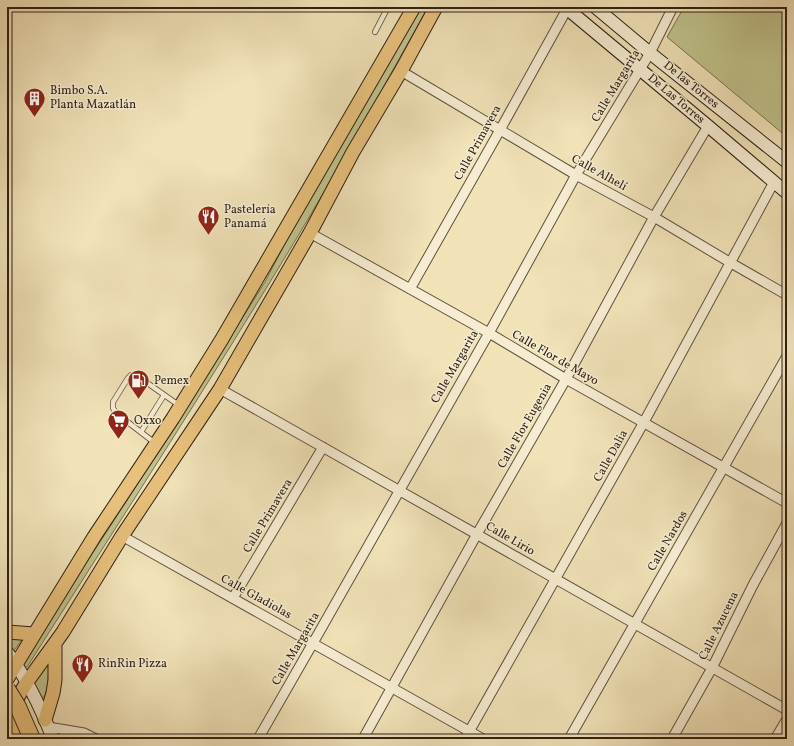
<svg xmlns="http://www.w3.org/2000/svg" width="794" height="746" viewBox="0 0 794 746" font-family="Vollkorn,serif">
	<rect width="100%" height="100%" fill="#f1e2b8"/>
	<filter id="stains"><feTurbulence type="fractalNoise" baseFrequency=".005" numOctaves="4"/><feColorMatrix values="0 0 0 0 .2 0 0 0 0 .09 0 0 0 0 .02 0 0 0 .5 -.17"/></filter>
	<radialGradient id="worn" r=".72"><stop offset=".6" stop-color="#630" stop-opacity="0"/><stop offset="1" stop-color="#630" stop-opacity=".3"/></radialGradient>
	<path fill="#c0c28b" stroke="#777250" d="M418,7H428C385,84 343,161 298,236C210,382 118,524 27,667H23L21,663L126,502L265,282L291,232Z
		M684,7H787V137L667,37Z
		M7,637H24L12,653L7,647Z
		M48,663C49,669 48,692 44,697C43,697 42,698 41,698L33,692L34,680Z"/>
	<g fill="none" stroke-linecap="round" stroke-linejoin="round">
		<defs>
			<path id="lane" d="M375,32L388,7
				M141,432L164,395
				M155,443L116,413L113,408V402L128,378L131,375H136L180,406"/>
			<path id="street" d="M401,71L576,175L654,217L731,263L787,295
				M310,233L489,333L566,379L787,503
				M410,289L500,130L567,9
				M220,389L787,710
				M122,536L483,739
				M233,598L323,447
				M48,727L84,733L96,739
				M258,739L313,643L489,333L576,175L650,53L673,7
				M363,739L477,534L566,379L654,217L708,126
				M465,739L644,422L774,182
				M569,739L787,356
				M672,739L712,668L753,585L787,523
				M775,739L787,719"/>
			<path id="secondary" d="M565,7L708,126L787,193
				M595,7L650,53L787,162
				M7,652C27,678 41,708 53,739"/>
			<path id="primary" d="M7,632L34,634
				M7,679L94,537L173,418L222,339L414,7
				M7,715L27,682L63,632L122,536L220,389L310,233L353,152L401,71L436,7
				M45,720L53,693L55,680V643"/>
			<path id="highway" d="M7,719L17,739"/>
		</defs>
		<use href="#lane" stroke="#5f513e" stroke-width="6"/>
		<use href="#street" stroke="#5f513e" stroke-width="11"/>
		<use href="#secondary" stroke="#2e2116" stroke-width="14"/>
		<use href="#primary" stroke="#2e2116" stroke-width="15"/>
		<use href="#highway" stroke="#2e2116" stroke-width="18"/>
		<use href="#lane" stroke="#f6ecd1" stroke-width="4.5"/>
		<use href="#street" stroke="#f6ecd1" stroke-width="9"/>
		<use href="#secondary" stroke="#f6ecd1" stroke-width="12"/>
		<use href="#primary" stroke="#e8c17c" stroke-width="13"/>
		<use href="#highway" stroke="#e8c17c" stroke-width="16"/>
		<defs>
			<path id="highway-bridge" d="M7,689L18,707L32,739"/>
		</defs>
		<use href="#highway-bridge" stroke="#2e2116" stroke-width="18" stroke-linecap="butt"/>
		<use href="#highway-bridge" stroke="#e8c17c" stroke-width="16"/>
	</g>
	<defs>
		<symbol id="building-pin" viewBox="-11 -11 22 30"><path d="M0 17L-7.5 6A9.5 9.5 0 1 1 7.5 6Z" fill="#8f2418" stroke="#f6ecd1"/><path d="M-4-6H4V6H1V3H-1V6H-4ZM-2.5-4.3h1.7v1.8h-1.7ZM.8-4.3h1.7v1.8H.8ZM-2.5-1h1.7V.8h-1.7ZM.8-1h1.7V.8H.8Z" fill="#fff"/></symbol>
		<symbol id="restaurant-pin" viewBox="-11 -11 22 30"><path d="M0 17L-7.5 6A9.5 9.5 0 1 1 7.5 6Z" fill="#8f2418" stroke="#f6ecd1"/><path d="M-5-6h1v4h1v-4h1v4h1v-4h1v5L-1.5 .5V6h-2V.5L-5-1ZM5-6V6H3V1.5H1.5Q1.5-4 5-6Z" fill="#fff"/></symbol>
		<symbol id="fuel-pin" viewBox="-11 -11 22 30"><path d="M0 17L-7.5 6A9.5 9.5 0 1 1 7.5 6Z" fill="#8f2418" stroke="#f6ecd1"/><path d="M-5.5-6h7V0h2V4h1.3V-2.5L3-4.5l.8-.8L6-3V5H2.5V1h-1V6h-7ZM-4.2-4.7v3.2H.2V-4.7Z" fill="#fff"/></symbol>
		<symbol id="supermarket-pin" viewBox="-11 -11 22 30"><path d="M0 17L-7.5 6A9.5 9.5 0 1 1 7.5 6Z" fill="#8f2418" stroke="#f6ecd1"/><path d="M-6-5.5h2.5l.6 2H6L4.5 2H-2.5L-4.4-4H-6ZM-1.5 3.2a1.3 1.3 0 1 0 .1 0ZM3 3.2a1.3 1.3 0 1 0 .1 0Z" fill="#fff"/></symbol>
	</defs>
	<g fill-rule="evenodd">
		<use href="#building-pin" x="22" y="86" width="25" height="34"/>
		<use href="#restaurant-pin" x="196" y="204" width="25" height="34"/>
		<use href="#fuel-pin" x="126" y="368" width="25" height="34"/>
		<use href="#supermarket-pin" x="106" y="408" width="25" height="34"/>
		<use href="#restaurant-pin" x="70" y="652" width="25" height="34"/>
	</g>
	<g text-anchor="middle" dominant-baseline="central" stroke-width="3" stroke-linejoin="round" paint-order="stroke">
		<g font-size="12" fill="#2e2116" stroke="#f6ecd1">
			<text transform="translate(691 85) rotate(39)">De las Torres</text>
			<text transform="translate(616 86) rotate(-59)">Calle Margarita</text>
			<text transform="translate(676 99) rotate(40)">De Las Torres</text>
			<text transform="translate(478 143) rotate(-61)">Calle Primavera</text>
			<text transform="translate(599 173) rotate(29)">Calle Alhelí</text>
			<text transform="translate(555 358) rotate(30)">Calle Flor de Mayo</text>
			<text transform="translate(455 367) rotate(-60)">Calle Margarita</text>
			<text transform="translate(525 426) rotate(-60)">Calle Flor Eugenia</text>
			<text transform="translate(611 456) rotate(-61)">Calle Dalia</text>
			<text transform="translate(268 516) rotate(-59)">Calle Primavera</text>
			<text transform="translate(510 539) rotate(30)">Calle Lirio</text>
			<text transform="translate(668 541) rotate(-60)">Calle Nardos</text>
			<text transform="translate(256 597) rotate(29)">Calle Gladiolas</text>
			<text transform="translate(719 626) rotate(-64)">Calle Azucena</text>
			<text transform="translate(296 649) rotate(-60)">Calle Margarita</text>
		</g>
		<g font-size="12" fill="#2e2116" stroke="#f6ecd1" text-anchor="start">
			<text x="50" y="91">Bimbo S.A.<tspan x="50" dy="14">Planta Mazatlán</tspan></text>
			<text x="224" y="210">Pastelería<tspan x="224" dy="14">Panamá</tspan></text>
			<text x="154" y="381">Pemex</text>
			<text x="134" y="421">Oxxo</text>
			<text x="98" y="664">RinRin Pizza</text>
		</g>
	</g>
	<rect width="794" height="746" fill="none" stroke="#f1e2b8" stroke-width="24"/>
	<rect x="8" y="8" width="778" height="730" fill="none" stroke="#2e2116" stroke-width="2"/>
	<rect x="12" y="12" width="770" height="722" fill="none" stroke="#2e2116"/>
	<rect width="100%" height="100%" filter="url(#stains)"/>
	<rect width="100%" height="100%" fill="url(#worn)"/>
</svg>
